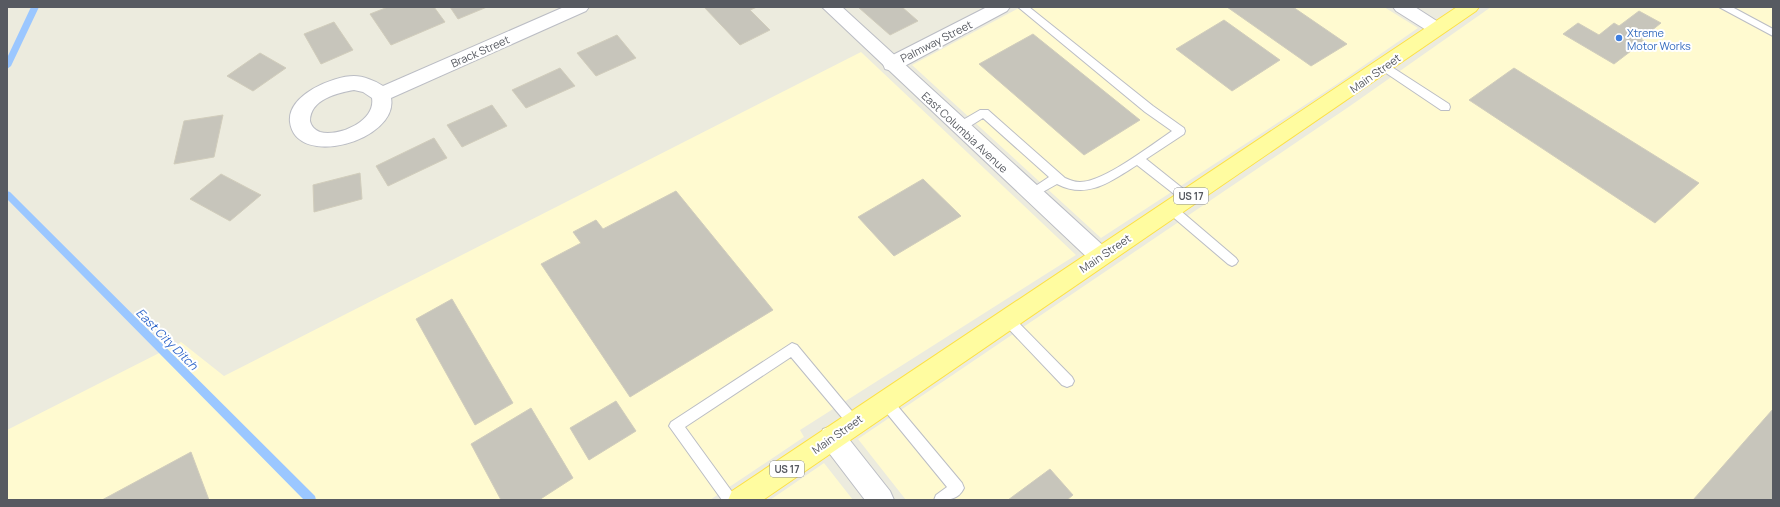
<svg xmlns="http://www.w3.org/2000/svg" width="1780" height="507" viewBox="0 0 1780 507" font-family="Manrope,sans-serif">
	<rect width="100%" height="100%" fill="#ecebde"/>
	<path fill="#fffad0" d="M1021,7H1384L1418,28L1337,84L1101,238L912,65Z
		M1491,7H1773V500H906L858,439L1350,106Z
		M861,52L1076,255L800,430L804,437L710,500H7V430L181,342L224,376Z
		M824,463L853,500H770Z"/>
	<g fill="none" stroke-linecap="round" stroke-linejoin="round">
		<path fill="#9bc7ff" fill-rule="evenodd" d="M31,7H39L11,66L7,69V58Z
			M7,191L10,192L315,496L316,500H304L7,199Z"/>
	</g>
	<path fill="#c7c5bb" stroke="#d1cdbc" d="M388,7H434L445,22L391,45L370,14Z
		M450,7H487L458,19Z
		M704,7H757L750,10L770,30L740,45Z
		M858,7H902L918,21L890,35Z
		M1227,7H1293L1347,44L1311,66Z
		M1639,11L1661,23L1641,39L1644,41L1614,64L1563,34L1578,23L1599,35L1614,23L1619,26Z
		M1224,20L1280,60L1232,91L1176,49Z
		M334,22L353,50L321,64L304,34Z
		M1033,34L1140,120L1084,155L979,64Z
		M617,35L636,58L596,76L577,53Z
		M260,53L286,68L253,91L227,76Z
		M560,68L575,86L526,108L512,90Z
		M1514,68L1699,183L1655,223L1469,100Z
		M492,105L507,126L462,147L447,125Z
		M223,115L214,157L174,164L184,121Z
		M434,138L447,158L388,186L376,166Z
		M360,173L362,199L314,212L313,185Z
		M221,174L261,195L230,221L190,199Z
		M923,179L961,216L894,256L858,217Z
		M676,191L773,310L630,397L541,264L581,243L573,232L596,220L603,229Z
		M452,299L513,403L475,425L416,319Z
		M616,401L636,431L589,460L570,428Z
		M531,408L573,478L539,500H501L471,444Z
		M1773,409V500H1693Z
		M191,452L209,500H102Z
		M1050,469L1073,495L1067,500H1008Z"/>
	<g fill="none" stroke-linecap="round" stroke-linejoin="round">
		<defs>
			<path id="service" d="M1018,7H1029L1153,106L1184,128L1185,131L1184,134L1146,159L1191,195L1193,198L1191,201H1183L1137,165C1111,181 1088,200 1057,184L1032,198L1028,197L1026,194L1028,191L1049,177L983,118L964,130H956L955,127L956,124L980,110H988L1065,178C1070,180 1074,182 1080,182C1104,182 1151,145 1172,131L1145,112Z
				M1719,7H1732L1773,29V36Z
				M1384,62L1449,104L1450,107L1449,110H1441L1380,69L1379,66L1380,63Z
				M1171,204L1175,206L1236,258L1238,261L1236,264L1232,266L1228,264L1167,212L1165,209L1167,206Z
				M1007,314L1011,315L1072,377L1074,381L1072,385L1067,387L1062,385L1003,323L1001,319L1003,315Z
				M792,343L797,345L861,422L859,426L854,428L849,426L791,357L685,427L738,500H722L669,426L671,422Z
				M885,395L890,397L962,483L964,488C958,501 946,500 934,500L936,495L947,487L880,405L878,401L880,397Z"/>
			<path id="minor" d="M564,7H589L586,11L391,98C399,140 296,170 290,122C287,95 333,76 354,76C363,76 376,81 383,86ZM354,90L363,92L372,98C376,121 339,137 320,132C315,130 311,126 310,121C310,99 338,93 354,90Z
				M987,7H1010L1007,11L899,69L892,71L885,69L883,64L885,59Z
				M1393,7H1415L1443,25L1446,29L1443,33L1437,35L1431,33L1396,11Z"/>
			<path id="tertiary" d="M822,7H842L1108,250L1111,256L1108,262L1100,265L1092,262Z
				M832,426L841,429L890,491L894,500H865L823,445L820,437L823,429Z"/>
			<path id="primary" d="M1457,7H1479L1476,11L763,500H728L732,491Z"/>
		</defs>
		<use href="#service" stroke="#bbbdc4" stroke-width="2"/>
		<use href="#minor" stroke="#bbbdc4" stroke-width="2"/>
		<use href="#tertiary" stroke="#bbbdc4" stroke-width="2"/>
		<use href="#primary" stroke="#fde146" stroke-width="2"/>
		<use href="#service" fill="#fff" fill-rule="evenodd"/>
		<use href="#minor" fill="#fff" fill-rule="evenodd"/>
		<use href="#tertiary" fill="#fff" fill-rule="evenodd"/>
		<use href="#primary" fill="#fffca0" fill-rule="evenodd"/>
	</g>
	<circle fill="#3f7fe0" stroke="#fff" stroke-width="1.5" cx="1619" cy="38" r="4"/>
	<g text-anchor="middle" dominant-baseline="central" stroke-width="4" stroke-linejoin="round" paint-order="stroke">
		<g fill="#fff" stroke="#898c90" stroke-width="1">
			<rect x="1174" y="188" width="34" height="16" rx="3"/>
			<rect x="770" y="461" width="34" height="16" rx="3"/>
		</g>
		<g font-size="10" font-weight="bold" fill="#575a61">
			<text x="1191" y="196">US 17</text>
			<text x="787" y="469">US 17</text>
		</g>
		<g font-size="11" fill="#366cbe" stroke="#fff" text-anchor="start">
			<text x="1627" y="32">Xtreme<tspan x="1627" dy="13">Motor Works</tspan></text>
		</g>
		<g font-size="11" fill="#575a61" stroke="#fff">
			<text transform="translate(936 41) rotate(-27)">Palmway Street</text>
			<text transform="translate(480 51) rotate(-24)">Brack Street</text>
			<text transform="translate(1375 73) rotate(-35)">Main Street</text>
			<text transform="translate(965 132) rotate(43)">East Columbia Avenue</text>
			<text transform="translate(1105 253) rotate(-34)">Main Street</text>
			<text transform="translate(837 434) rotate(-35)">Main Street</text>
		</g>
		<g font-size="12" font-style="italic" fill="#356bcb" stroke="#fff">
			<text transform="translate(167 339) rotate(45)">East City Ditch</text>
		</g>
	</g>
	<rect width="1780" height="507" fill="none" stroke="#575a61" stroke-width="16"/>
</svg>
